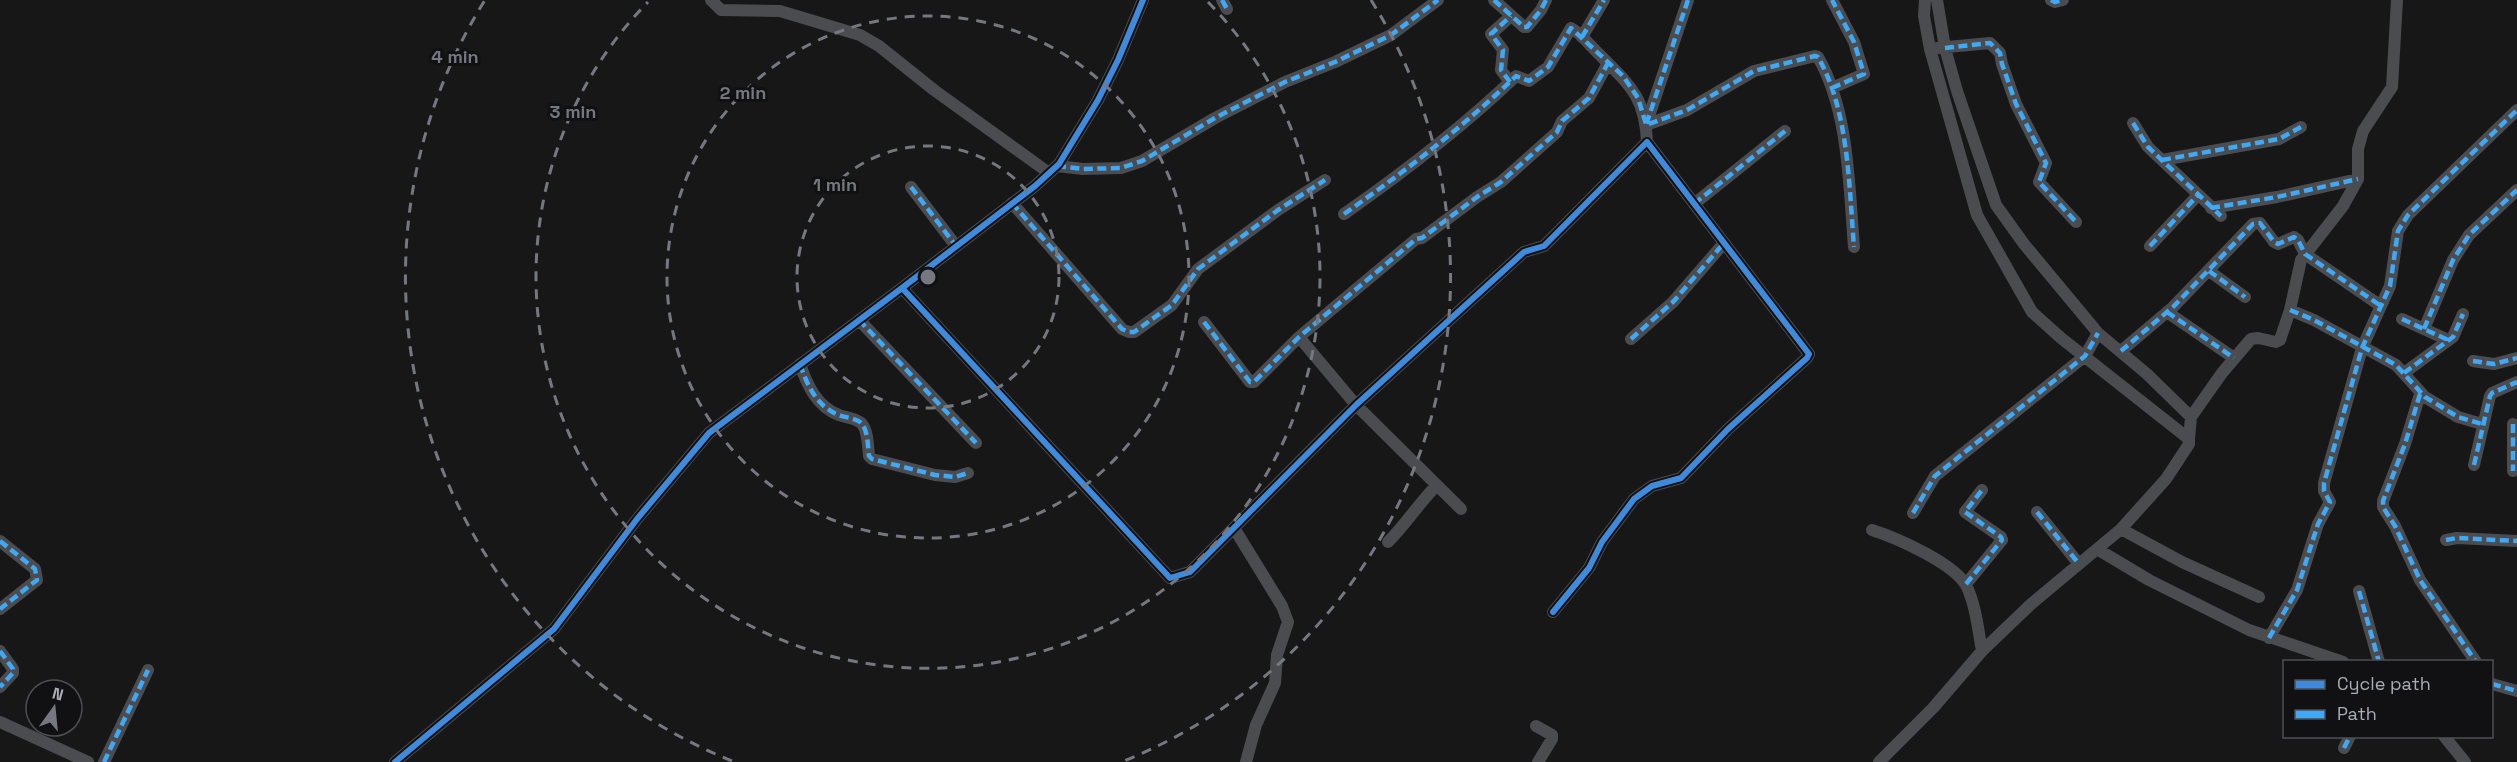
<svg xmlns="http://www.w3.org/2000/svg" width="2517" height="762" viewBox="0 0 2517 762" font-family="'Space Grotesk',sans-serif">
	<rect width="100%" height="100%" fill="#171717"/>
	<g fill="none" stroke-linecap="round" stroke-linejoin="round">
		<path stroke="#4b4c50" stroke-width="12" d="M711,0L721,10L780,11L860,35L879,46L934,90L1049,173
			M1222,0L1227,9
			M1494,0L1524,27H1527L1541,10L1546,0
			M1688,0L1646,125L1687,110L1754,71L1815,56L1818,57C1849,111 1849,187 1854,247
			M1937,0L1945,48L1957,91L1996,205L2024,244L2098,333L2147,374L2191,417L2189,439
			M2051,0L2055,2L2063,0
			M1582,37L1604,0
			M1937,48L1990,43L2000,53L2002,64L2016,104L2046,163L2039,182L2076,222
			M1510,82L1501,70L1503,50L1491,34L1511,16
			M1832,88L1864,74L1854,42L1832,0
			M2133,123L2148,147L2221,216
			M2162,160L2279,139L2301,127
			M1057,166L1083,169L1121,168L1142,161L1215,118L1285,82L1335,62L1391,35L1438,0
			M911,187L956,246
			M1012,203L1122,329L1129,332H1134L1172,305L1198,269L1278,210L1325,180
			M1694,204L1785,131
			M2211,208L2277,197L2358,179
			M1344,214C1404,172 1462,128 1516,76L1529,81L1548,67L1571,28C1581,33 1590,46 1599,54C1629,85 1645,95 1647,142
			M2150,246L2198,195
			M2209,271L2245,297
			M902,288L1170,578L1190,572L1356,405L1524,252L1544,246L1647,142L1809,354L1807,358L1728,429L1681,478L1652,486L1634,499L1602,542L1589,568L1553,612
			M2290,310L2314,320L2396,365L2425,397L2458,417L2482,424
			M2167,312L2234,358
			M2402,319L2448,340
			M859,320L976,443
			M1204,322L1250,382H1254L1299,337L1416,239L1422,238L1477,197L1501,182L1557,132L1562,121L1589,98L1608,63
			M2424,329L2453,260L2469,235L2517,190
			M1299,337L1356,405L1461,509
			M1631,339L1673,302L1724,243
			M2121,351L2173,307L2253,224L2260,223L2274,242L2278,244L2294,237L2298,240L2305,254L2381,306
			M2473,361L2494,364L2517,358
			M800,364C807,385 817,407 839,415C846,418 857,418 862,424C868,431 868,447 869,456L872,459L935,475L955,477L968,473
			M2404,373L2453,337L2463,314
			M2420,394L2405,444L2383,501V507L2395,526L2420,580L2476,662
			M2191,417L2222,373L2251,339L2258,338L2276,342L2280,340L2290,310L2301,260L2343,206L2358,179V149L2363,131L2392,87L2397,0
			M2513,424V471
			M2474,465L2490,396L2492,393L2517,382
			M2037,512L2079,564
			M1913,513L1935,476L2085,356L2098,333
			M1234,528L1282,606L1288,622L1277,655L1275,683L1256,725L1246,762
			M2121,529L2182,562L2259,597
			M1872,530C1897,538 1956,564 1967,587C1976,607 1978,629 1982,651
			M2446,540L2457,538L2517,541
			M0,541L35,569L37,580L0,609
			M1388,542C1406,524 1419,503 1437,485
			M2097,549L2149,580L2249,630L2343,662
			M1966,584L2002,540L2001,537L1965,512L1982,490
			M2359,591L2379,662
			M2269,638L2297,590L2318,524L2330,502L2324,491V483L2362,348L2390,286L2398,231L2408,215L2517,110
			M0,651L13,669V673L0,687
			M2492,684L2517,691
			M0,722L88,762
			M1536,726L1552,735V739L1538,762
			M2444,736L2465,762
			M2344,748L2350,736
			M104,762L148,670
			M395,762L554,629L637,519L709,433L902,288L1035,186L1059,164L1098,100L1118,60L1143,0
			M1879,762L1933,708L1982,651L2030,605L2121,529L2166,479L2189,444V439L2061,338L2032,312L1977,215L1930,49L1924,16L1925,0"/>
		<path stroke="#3fa9f5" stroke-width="4.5" stroke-dasharray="9 4.5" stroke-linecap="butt" d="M1222,0L1227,9
			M1494,0L1524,27H1527L1541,10L1546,0
			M1688,0L1646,125L1687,110L1754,71L1815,56L1818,57C1849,111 1849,187 1854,247
			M2051,0L2055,2L2063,0
			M1582,37L1604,0
			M1945,48L1990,43L2000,53L2002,64L2016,104L2046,163L2039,182L2076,222
			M1510,82L1501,70L1503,50L1491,34L1511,16
			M1832,88L1864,74L1854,42L1832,0
			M2133,123L2148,147L2221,216
			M2162,160L2279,139L2301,127
			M1057,166L1083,169L1121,168L1142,161L1215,118L1285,82L1335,62L1391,35L1438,0
			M911,187L956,246
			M1012,203L1122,329L1129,332H1134L1172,305L1198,269L1278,210L1325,180
			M1694,204L1785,131
			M2211,208L2277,197L2358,179
			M1344,214C1404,172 1462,128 1516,76L1529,81L1548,67L1571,28L1623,76L1638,98L1646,124
			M2150,246L2198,195
			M2209,271L2245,297
			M2290,310L2314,320L2396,365L2425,397L2458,417L2482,424
			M2167,312L2234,358
			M2402,319L2448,340
			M859,320L976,443
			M1204,322L1250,382H1254L1299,337L1416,239L1422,238L1477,197L1501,182L1557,132L1562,121L1589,98L1608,63
			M2424,329L2453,260L2469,235L2517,190
			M1631,339L1673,302L1724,243
			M2121,351L2173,307L2253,224L2260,223L2274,242L2278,244L2294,237L2298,240L2305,254L2381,306
			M2473,361L2494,364L2517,358
			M800,364C807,385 817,407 839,415C846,418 857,418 862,424C868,431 868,447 869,456L872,459L935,475L955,477L968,473
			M2404,373L2453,337L2463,314
			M2420,394L2405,444L2383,501V507L2395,526L2420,580L2476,662
			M2513,424V471
			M2474,465L2490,396L2492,393L2517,382
			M2037,512L2079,564
			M1913,513L1935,476L2085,356L2098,333
			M2446,540L2457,538L2517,541
			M0,541L35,569L37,580L0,609
			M1966,584L2002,540L2001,537L1965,512L1982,490
			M2359,591L2379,662
			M2269,638L2297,590L2318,524L2330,502L2324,491V483L2362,348L2390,286L2398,231L2408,215L2517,110
			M0,651L13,669V673L0,687
			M2492,684L2517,691
			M2344,748L2350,736
			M104,762L148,670"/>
		<defs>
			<path id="cycleway" d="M902,288L1170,578L1190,572L1356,405L1524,252L1544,246L1647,142L1809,354L1807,358L1728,429L1681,478L1652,486L1634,499L1602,542L1589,568L1553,612
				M395,762L554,629L637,519L709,433L902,288L1035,186L1059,164L1098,100L1118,60L1143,0"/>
		</defs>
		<use href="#cycleway" stroke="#111113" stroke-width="10"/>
		<use href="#cycleway" stroke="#408adc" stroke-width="6"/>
	</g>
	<g fill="none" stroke="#757880" stroke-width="3" stroke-dasharray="10 8">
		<circle cx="928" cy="277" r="131"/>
		<circle cx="928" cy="277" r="261"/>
		<path d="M1208 2A392 392 0 1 1 648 2"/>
		<path d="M732 761A522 522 0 0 1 485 0M1371 0A522 522 0 0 1 1124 761"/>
	</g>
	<circle cx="928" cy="277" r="9" fill="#757880" stroke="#111113" stroke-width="3"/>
	<g font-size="18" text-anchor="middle" font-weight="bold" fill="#757880" stroke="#111113" stroke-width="6" stroke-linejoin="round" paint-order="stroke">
		<text x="455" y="63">4 min</text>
		<text x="743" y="99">2 min</text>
		<text x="573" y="118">3 min</text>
		<text x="835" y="191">1 min</text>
	</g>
	<rect x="2283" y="660" width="210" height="78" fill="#111113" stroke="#4d4f55" stroke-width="1.5"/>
	<rect x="2295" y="680" width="30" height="9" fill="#408adc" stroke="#4d4f55" stroke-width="1.5"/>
	<text x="2337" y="690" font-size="18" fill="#a8adb8">Cycle path</text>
	<rect x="2295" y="710" width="30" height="9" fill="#3fa9f5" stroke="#4d4f55" stroke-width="1.5"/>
	<text x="2337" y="720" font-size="18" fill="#a8adb8">Path</text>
	<g transform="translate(54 708) rotate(15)"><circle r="28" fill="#111113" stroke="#4d4f55" stroke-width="1.5"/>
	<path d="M0-4.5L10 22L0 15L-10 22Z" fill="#757880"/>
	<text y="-9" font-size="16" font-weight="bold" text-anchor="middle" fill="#a8adb8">N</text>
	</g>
</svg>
